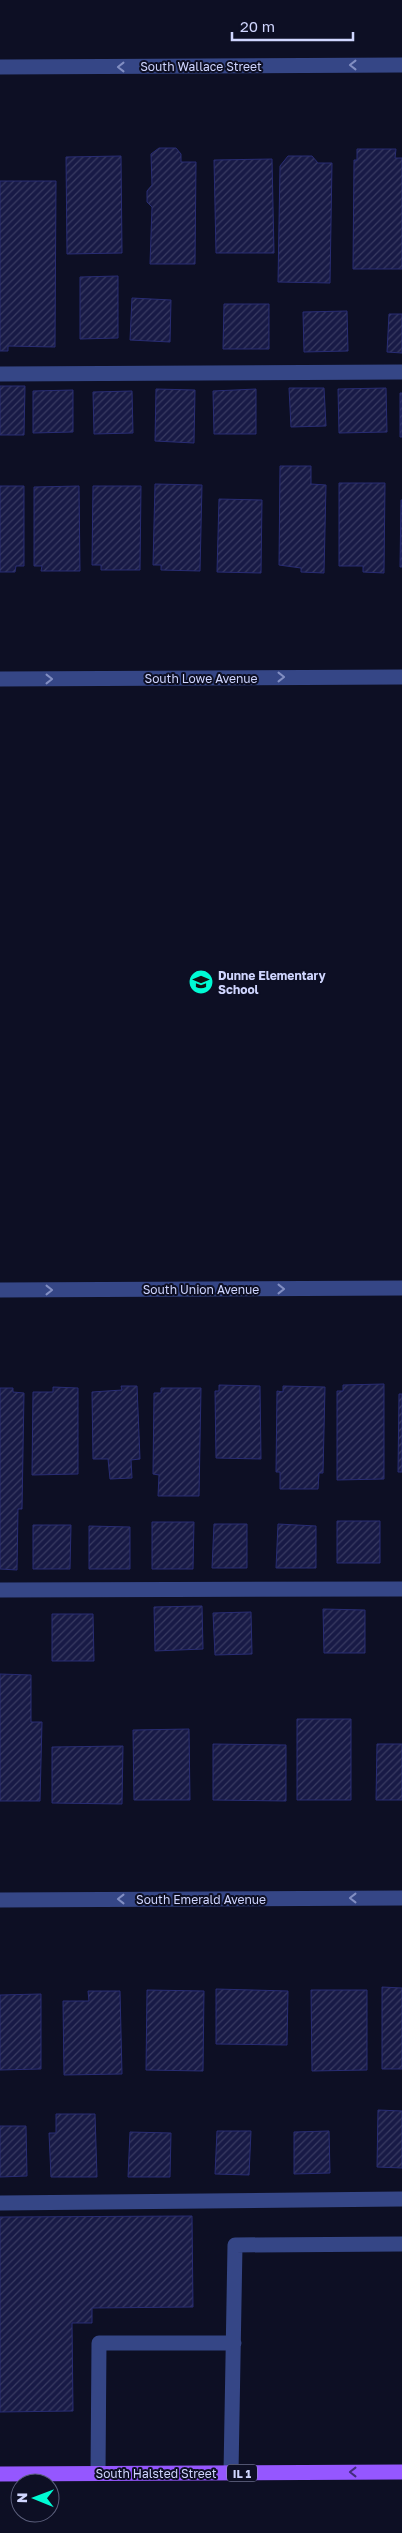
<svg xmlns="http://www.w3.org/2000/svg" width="402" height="2533" viewBox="0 0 402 2533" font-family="'Golos Text',sans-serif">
	<defs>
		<pattern id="building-hatch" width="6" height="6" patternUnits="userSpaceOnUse" patternTransform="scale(1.25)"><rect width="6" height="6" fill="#181a46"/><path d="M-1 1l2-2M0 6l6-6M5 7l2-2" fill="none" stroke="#393b62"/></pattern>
	</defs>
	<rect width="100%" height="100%" fill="#0d0f24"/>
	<path fill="url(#building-hatch)" stroke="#282c73" d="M159,148H176L181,154V162H196L195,264H150L152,207L147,202V191L152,185L151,154Z
		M357,149H396L395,158H402V269H353L354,160H357Z
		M121,156L122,253L67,254L66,157Z
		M288,156H312L318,163H332L330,283L278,282L280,166Z
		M272,159L274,253H216L214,160Z
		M0,181H56L55,347L8,346V351H0Z
		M118,276V338L80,339V277Z
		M132,298L171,300L170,342L130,340Z
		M224,304H269V349H223Z
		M347,311L348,351L304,352L303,312Z
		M389,314H402V353L387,352Z
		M0,386H25L24,435H0Z
		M289,388H324L326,426L291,427Z
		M386,388L387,432L339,433L338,389Z
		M156,389L195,390L194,443L155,441Z
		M256,389V434H214L213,391Z
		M73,390V432L33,433V391Z
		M132,391L133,433L94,434L93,392Z
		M400,393H402V437H400Z
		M280,466H311V484L326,485L324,573L301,572V568L279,565Z
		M339,483H385L384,573L363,572V566H339Z
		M155,484L202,485L200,571L161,570V565H153Z
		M0,486H24V566H16L15,572H0Z
		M79,486L80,571H41L42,566H34V487Z
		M93,486H141L140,570H101V565H92Z
		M219,499L262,500L261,573L217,572Z
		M401,500H402V567H400Z
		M384,1384V1479L337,1480V1391H343V1385Z
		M219,1385L260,1386L261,1459L216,1458L215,1391H219Z
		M121,1386H137L140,1459L131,1460L132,1478L110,1479L108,1459H93L92,1392L122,1390Z
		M283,1386L325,1387L323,1473H319L318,1489H280V1472H276L277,1391L283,1392Z
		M53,1387L78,1388V1474L32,1475L33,1392H53Z
		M0,1388H13V1392L24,1393L22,1509H18L17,1570L0,1569Z
		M161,1388H201L199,1496H158L159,1475L153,1474L154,1393H161Z
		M399,1394H402V1472H398Z
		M337,1521H380V1563H337Z
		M152,1522H194L193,1569H152Z
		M214,1524H247V1568H212Z
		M278,1524L316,1526V1568H276Z
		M33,1525H71L70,1569H33Z
		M89,1526L130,1527V1569H89Z
		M202,1606L203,1649L155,1651L154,1607Z
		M323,1609L365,1610V1653H324Z
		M251,1612L252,1654L215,1655L213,1613Z
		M52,1614H93L94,1661H52Z
		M0,1674L31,1675V1722H42L40,1801H0Z
		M297,1719H351V1800H297Z
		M189,1729L190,1800H134L133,1730Z
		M213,1744L286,1745V1801L213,1800Z
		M377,1744H402V1800H376Z
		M123,1746L122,1804L52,1803V1747Z
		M382,1987L402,1988V2069H382Z
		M216,1989L288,1991L287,2045L216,2044Z
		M147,1990L204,1991L203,2071L146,2070Z
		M311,1990H367V2070L312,2071Z
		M88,1991H120L122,2074L64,2075L63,2001H89Z
		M41,1994V2069L0,2070V1995Z
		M378,2110L402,2111V2168L377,2167Z
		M56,2114H95L97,2177H51L49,2133H56Z
		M0,2126H26L27,2176L0,2177Z
		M217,2131H251L249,2175L215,2174Z
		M329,2131L330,2173L294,2174V2132Z
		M130,2132L171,2133L170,2177H128Z
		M192,2216L193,2307L92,2308V2323H72L73,2411L0,2412V2217Z"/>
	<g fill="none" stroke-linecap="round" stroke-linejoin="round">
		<path stroke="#354686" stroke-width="15" d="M0,67L402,65
			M0,374L402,372
			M0,679L402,677
			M0,1290L402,1288
			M0,1590L402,1589
			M0,1900L402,1898
			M0,2203L402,2199
			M98,2473L99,2343H234
			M231,2473L235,2245L402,2244"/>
		<path stroke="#9557ff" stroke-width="15" d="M0,2474L402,2472"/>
	</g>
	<defs><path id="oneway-chevron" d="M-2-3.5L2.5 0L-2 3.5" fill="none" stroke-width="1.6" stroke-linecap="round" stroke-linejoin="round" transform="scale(1.25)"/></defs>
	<g stroke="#828ec2">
		<use href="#oneway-chevron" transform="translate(353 65) rotate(180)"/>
		<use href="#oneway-chevron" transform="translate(121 67) rotate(180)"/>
		<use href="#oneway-chevron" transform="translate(281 677)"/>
		<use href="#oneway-chevron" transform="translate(49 679)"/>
		<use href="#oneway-chevron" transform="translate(281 1289)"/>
		<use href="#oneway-chevron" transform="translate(49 1290)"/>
		<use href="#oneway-chevron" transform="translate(353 1898) rotate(180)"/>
		<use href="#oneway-chevron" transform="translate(121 1899) rotate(180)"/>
	</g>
	<use stroke="#432c7c" href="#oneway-chevron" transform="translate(353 2472) rotate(180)"/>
	<defs>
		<symbol id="school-disc" viewBox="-11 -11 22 22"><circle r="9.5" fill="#00fbd4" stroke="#0d0f24"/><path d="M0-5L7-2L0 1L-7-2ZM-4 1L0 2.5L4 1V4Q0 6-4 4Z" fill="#111"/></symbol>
	</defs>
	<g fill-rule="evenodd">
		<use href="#school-disc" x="187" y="968" width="28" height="28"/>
	</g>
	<g text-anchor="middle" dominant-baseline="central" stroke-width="4" stroke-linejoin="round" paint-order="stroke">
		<rect fill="#0d0f24" stroke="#969abd" stroke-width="1" x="227" y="2464.5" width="30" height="17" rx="4"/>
		<g font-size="11" font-weight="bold" fill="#d0d6ff">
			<text x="242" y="2473">IL 1</text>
		</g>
		<g font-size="12" fill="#d0d6ff" stroke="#0d0f24">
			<text x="201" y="66">South Wallace Street</text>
			<text x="201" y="678">South Lowe Avenue</text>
			<text x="201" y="1289">South Union Avenue</text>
			<text x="201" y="1899">South Emerald Avenue</text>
			<text x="156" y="2473">South Halsted Street</text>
		</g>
		<g font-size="12" font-weight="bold" fill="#d0d6ff" stroke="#0d0f24" text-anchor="start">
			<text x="218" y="975">Dunne Elementary<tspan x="218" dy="14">School</tspan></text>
		</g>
	</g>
	<g transform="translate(35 2498) rotate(271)"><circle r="24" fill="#0d0f24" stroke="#5b5f7c"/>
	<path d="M0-4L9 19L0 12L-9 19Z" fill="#00fbd4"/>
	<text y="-8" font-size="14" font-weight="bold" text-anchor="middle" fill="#d0d6ff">N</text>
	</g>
	<path d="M232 32v8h121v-8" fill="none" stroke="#d0d6ff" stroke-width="2.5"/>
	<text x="240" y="32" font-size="15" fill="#d0d6ff" stroke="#0d0f24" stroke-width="4" paint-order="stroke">20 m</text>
</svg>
